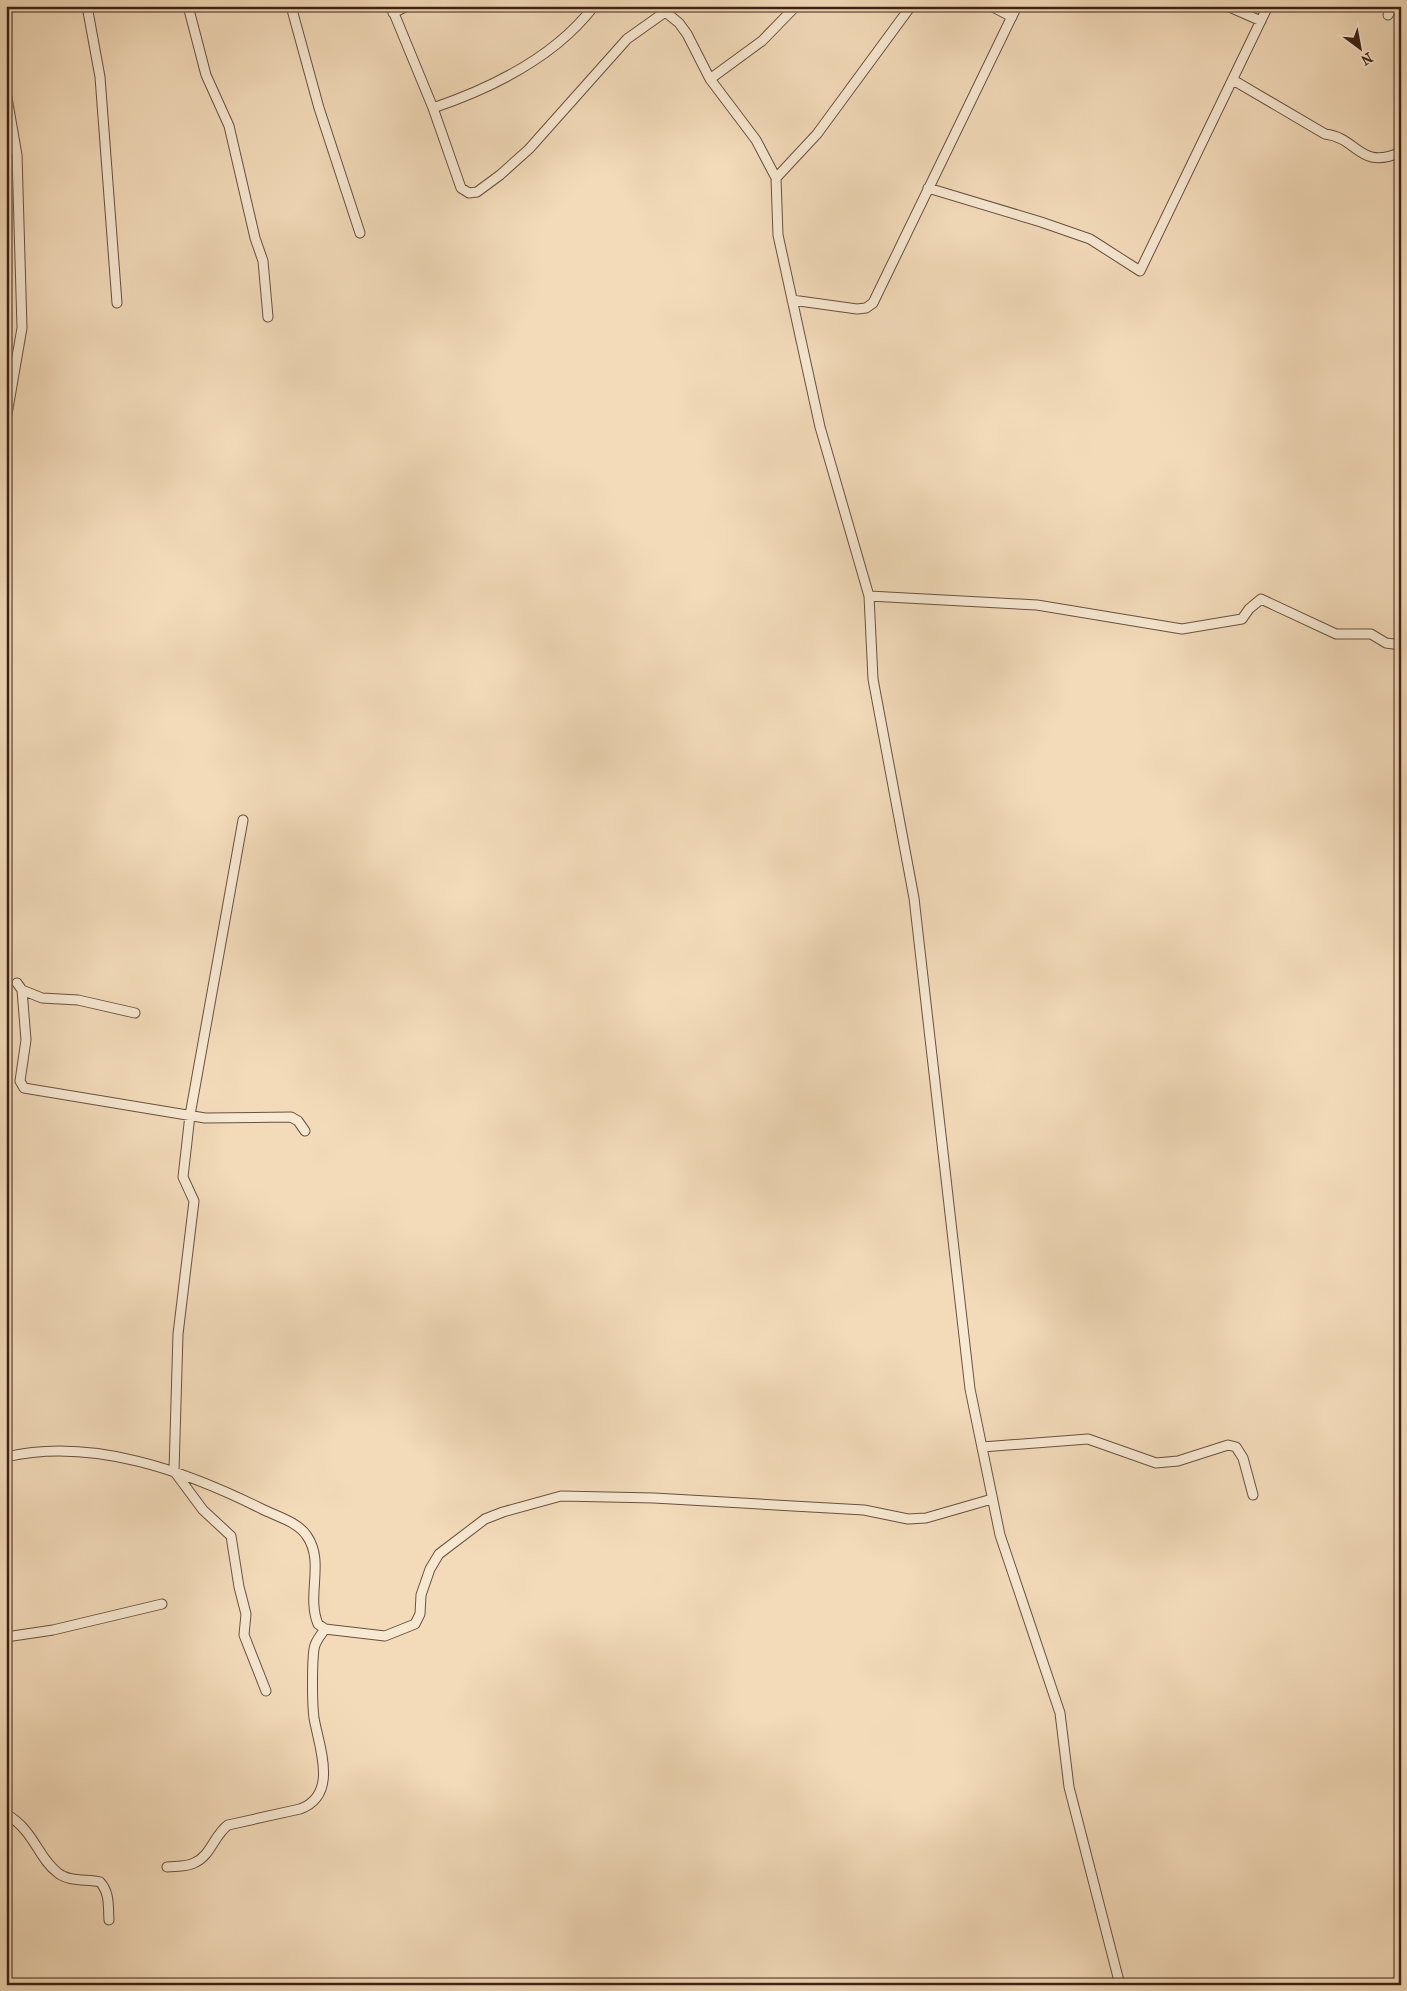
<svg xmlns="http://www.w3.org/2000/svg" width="1407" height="1991" viewBox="0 0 1407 1991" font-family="'IM FELL French Canon',serif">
	<rect width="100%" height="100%" fill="#f3dbba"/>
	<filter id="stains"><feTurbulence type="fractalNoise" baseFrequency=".004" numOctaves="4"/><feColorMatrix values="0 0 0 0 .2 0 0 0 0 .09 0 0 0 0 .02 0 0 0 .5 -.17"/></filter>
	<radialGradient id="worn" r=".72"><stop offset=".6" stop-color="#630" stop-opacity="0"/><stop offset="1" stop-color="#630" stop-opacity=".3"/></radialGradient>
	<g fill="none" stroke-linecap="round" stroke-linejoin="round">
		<defs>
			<path id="street" d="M87,6L100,77L117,303
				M188,6L206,75L229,126L255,238L263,261L268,317
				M291,6L319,108L360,233
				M391,6L433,108L461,188L469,193L477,192L500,175L529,149L627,39L665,12
				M658,6L679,23L687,34L710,79L756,140L776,178L778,235L820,427L869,596L873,679L914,898L970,1389L1000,1535L1060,1713L1069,1787L1120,1985
				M991,6L1012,17
				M1227,6L1261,21
				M393,13L407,6
				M1388,15L1394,6
				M710,79L762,41L796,6
				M1233,80L1325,134C1359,138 1359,171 1401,152
				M6,92L17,155L22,328L6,420
				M433,108C492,88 556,56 594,6
				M776,178L817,134L911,6
				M928,188L1041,222L1090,239L1140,271L1268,6
				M792,300L857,309L866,308L873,303L1017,6
				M869,596L1037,605L1182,629L1242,619L1249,609L1261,599L1336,634H1371L1386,643L1401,645
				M243,820L190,1115L183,1177L194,1201L178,1334L174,1471L203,1510L231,1536L239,1587L246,1614L244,1635L266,1691
				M17,983L22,990L26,1040L20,1081L24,1088L205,1118L291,1117L298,1121L305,1131
				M22,990L42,998L78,1000L135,1013
				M982,1447L1088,1439L1156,1463L1178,1461L1228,1445L1236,1447L1243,1458L1253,1495
				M6,1457C92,1437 186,1471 262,1509C276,1516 298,1522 307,1536C325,1562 306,1596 318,1624L325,1629L385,1636L415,1624L420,1614L421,1595L430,1569L439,1554L485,1519L503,1512L561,1496L654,1498L864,1510L908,1519L926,1518L992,1499
				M6,1637L53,1630L162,1604
				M6,1814C35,1831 37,1857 58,1873C69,1882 87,1879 100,1882C110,1893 108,1906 109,1920
				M167,1867C175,1866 187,1867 194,1863C211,1856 214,1835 228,1825L300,1809C339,1795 319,1747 314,1718C312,1704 312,1663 314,1649C315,1641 321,1635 325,1629"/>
		</defs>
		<use href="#street" stroke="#6a503e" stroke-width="11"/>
		<use href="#street" stroke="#f7e8d2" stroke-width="9"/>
	</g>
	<rect width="1407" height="1991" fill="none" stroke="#f3dbba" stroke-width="25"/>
	<rect x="8" y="8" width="1392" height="1976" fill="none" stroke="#3c2114" stroke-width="2.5"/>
	<rect x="12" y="12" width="1382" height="1966" fill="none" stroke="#3c2114"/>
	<g transform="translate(1360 48) rotate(148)" stroke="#f7e8d2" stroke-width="4" paint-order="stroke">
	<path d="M0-4L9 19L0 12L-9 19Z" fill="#3c2114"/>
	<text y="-8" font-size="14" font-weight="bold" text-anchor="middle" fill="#3c2114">N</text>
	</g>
	<rect width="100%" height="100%" filter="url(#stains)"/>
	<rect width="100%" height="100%" fill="url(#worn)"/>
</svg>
